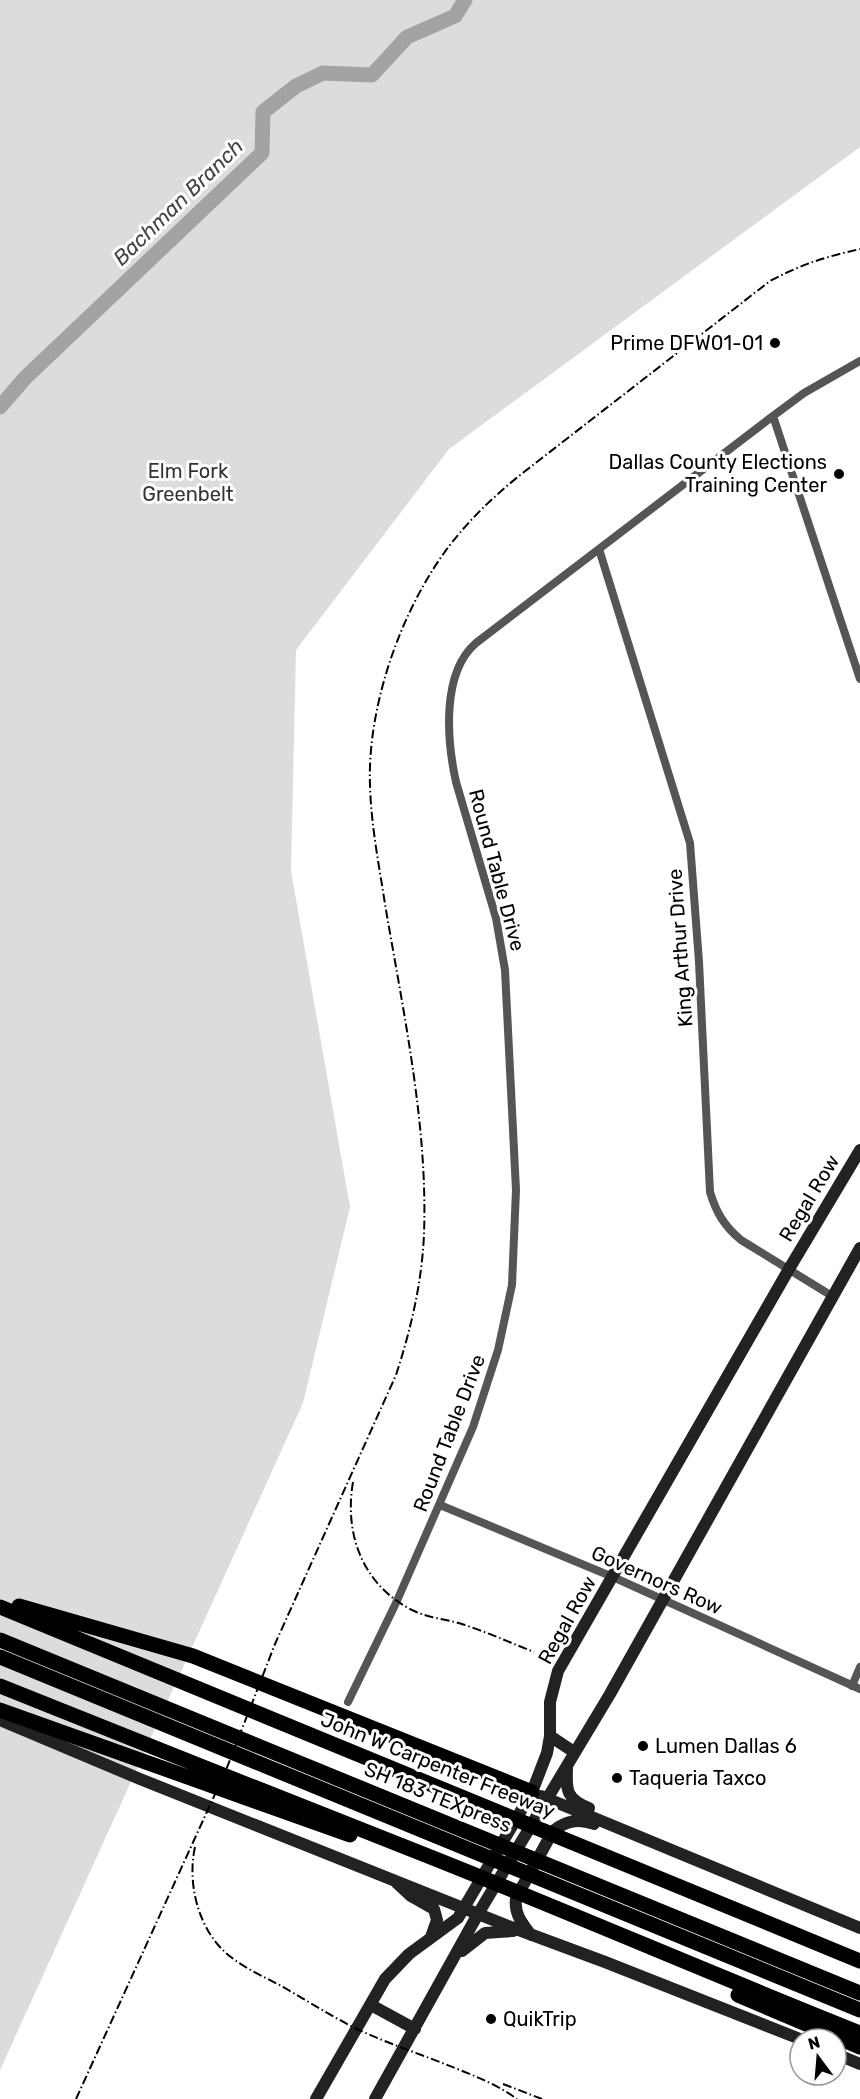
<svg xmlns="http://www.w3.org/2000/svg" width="860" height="2099" viewBox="0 0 860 2099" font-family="Rubik,sans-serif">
	<rect width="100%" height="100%" fill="#fff"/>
	<path fill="#dcdcdc" d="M0,0H860V147L449,449L296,650L291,871L350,1207L303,1403L0,2070Z"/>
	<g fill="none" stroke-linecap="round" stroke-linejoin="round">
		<path stroke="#a3a3a3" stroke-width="15" d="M0,407L25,378L262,153L263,112L296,86L323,73L372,75L407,37L455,16L465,0"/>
		<path stroke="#555" stroke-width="8" d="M773,416L860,679
			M599,549L690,843L699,962L710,1192C716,1212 724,1226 741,1240L832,1296
			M440,1505L613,1577L860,1689
			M852,1686L860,1667
			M348,1702L396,1603L473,1427L498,1350L512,1285L516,1190L505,970L496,918L456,782C447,741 441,673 476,643L773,416L804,393L860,361"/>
		<path stroke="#222" stroke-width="12" d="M0,1720L140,1779L508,1926L605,1962L800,2039
			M550,1736L574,1752
			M567,1768C566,1790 566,1799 589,1808
			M541,1796L860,1928
			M397,1883L411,1896L434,1909L437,1920L431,1937
			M531,1935C522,1923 514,1914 516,1898L553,1831C566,1821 578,1818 594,1824
			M462,1951L485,1933L513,1931
			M371,2005L415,2029
			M836,2054L860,2064
			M316,2099L385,1979L409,1954L458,1918L532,1792L547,1753L550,1736V1702L558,1671L789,1269L860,1150
			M375,2099L478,1914L610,1694L860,1248"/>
		<path stroke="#000" stroke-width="15" d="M19,1606L193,1656L532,1792
			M0,1607L860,1961
			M0,1640L860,1993
			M0,1657L860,2010
			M0,1686C144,1744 289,1801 433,1858C576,1915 717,1976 860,2033
			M0,1710L350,1835
			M738,1995L860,2047"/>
		<path stroke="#000" stroke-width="2" stroke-dasharray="9 3 1.5 3" stroke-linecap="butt" d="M353,1482C344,1535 363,1585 412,1610C430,1619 448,1619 465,1625C489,1633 511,1643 534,1652
			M195,1847C187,1883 198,1928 226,1953C243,1968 265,1977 285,1988C309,2002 333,2017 357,2029C389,2044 423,2055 455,2068C477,2077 498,2085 517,2099
			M503,2084L542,2099
			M76,2099L226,1770L275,1644L396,1375C411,1329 422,1282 424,1234C428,1125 403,1011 385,904C379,865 371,825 370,785C367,702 405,598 458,535C478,511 500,491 524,472L770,281C802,264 825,257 860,249"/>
	</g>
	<g fill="#000" stroke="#fff" stroke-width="2">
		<circle cx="775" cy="343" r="6"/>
		<circle cx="839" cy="474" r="6"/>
		<circle cx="643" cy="1746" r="6"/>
		<circle cx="617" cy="1778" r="6"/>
		<circle cx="491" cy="2019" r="6"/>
	</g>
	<g text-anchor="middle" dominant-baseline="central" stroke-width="6" stroke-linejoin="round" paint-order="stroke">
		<g font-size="20" fill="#000" stroke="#fff" text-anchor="start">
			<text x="763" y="343" text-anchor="end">Prime DFW01-01</text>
			<text x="827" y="462" text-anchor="end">Dallas County Elections<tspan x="827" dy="23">Training Center</tspan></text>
			<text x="655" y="1746">Lumen Dallas 6</text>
			<text x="629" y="1778">Taqueria Taxco</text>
			<text x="503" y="2019">QuikTrip</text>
		</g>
		<g font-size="20" fill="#333" stroke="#fff">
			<text x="188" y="471">Elm Fork<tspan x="188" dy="23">Greenbelt</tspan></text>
		</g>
		<g font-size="20" fill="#000" stroke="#fff">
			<text transform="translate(497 870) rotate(75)">Round Table Drive</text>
			<text transform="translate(680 948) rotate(-94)">King Arthur Drive</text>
			<text transform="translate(809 1198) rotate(-59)">Regal Row</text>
			<text transform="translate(449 1433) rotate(-69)">Round Table Drive</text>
			<text transform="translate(657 1580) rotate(24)">Governors Row</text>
			<text transform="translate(567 1620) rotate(-61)">Regal Row</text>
			<text transform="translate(438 1765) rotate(22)">John W Carpenter Freeway</text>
			<text transform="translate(438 1797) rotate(22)">SH 183 TEXpress</text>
		</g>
		<g font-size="21" font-style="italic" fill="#444" stroke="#fff">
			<text transform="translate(178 202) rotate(-44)">Bachman Branch</text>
		</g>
	</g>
	<g transform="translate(818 2057) rotate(344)"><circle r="28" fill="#ffffff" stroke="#999999" stroke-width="1.5"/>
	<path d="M0-4.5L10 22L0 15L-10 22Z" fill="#000000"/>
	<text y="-9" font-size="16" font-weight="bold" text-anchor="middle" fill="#000000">N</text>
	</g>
</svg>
